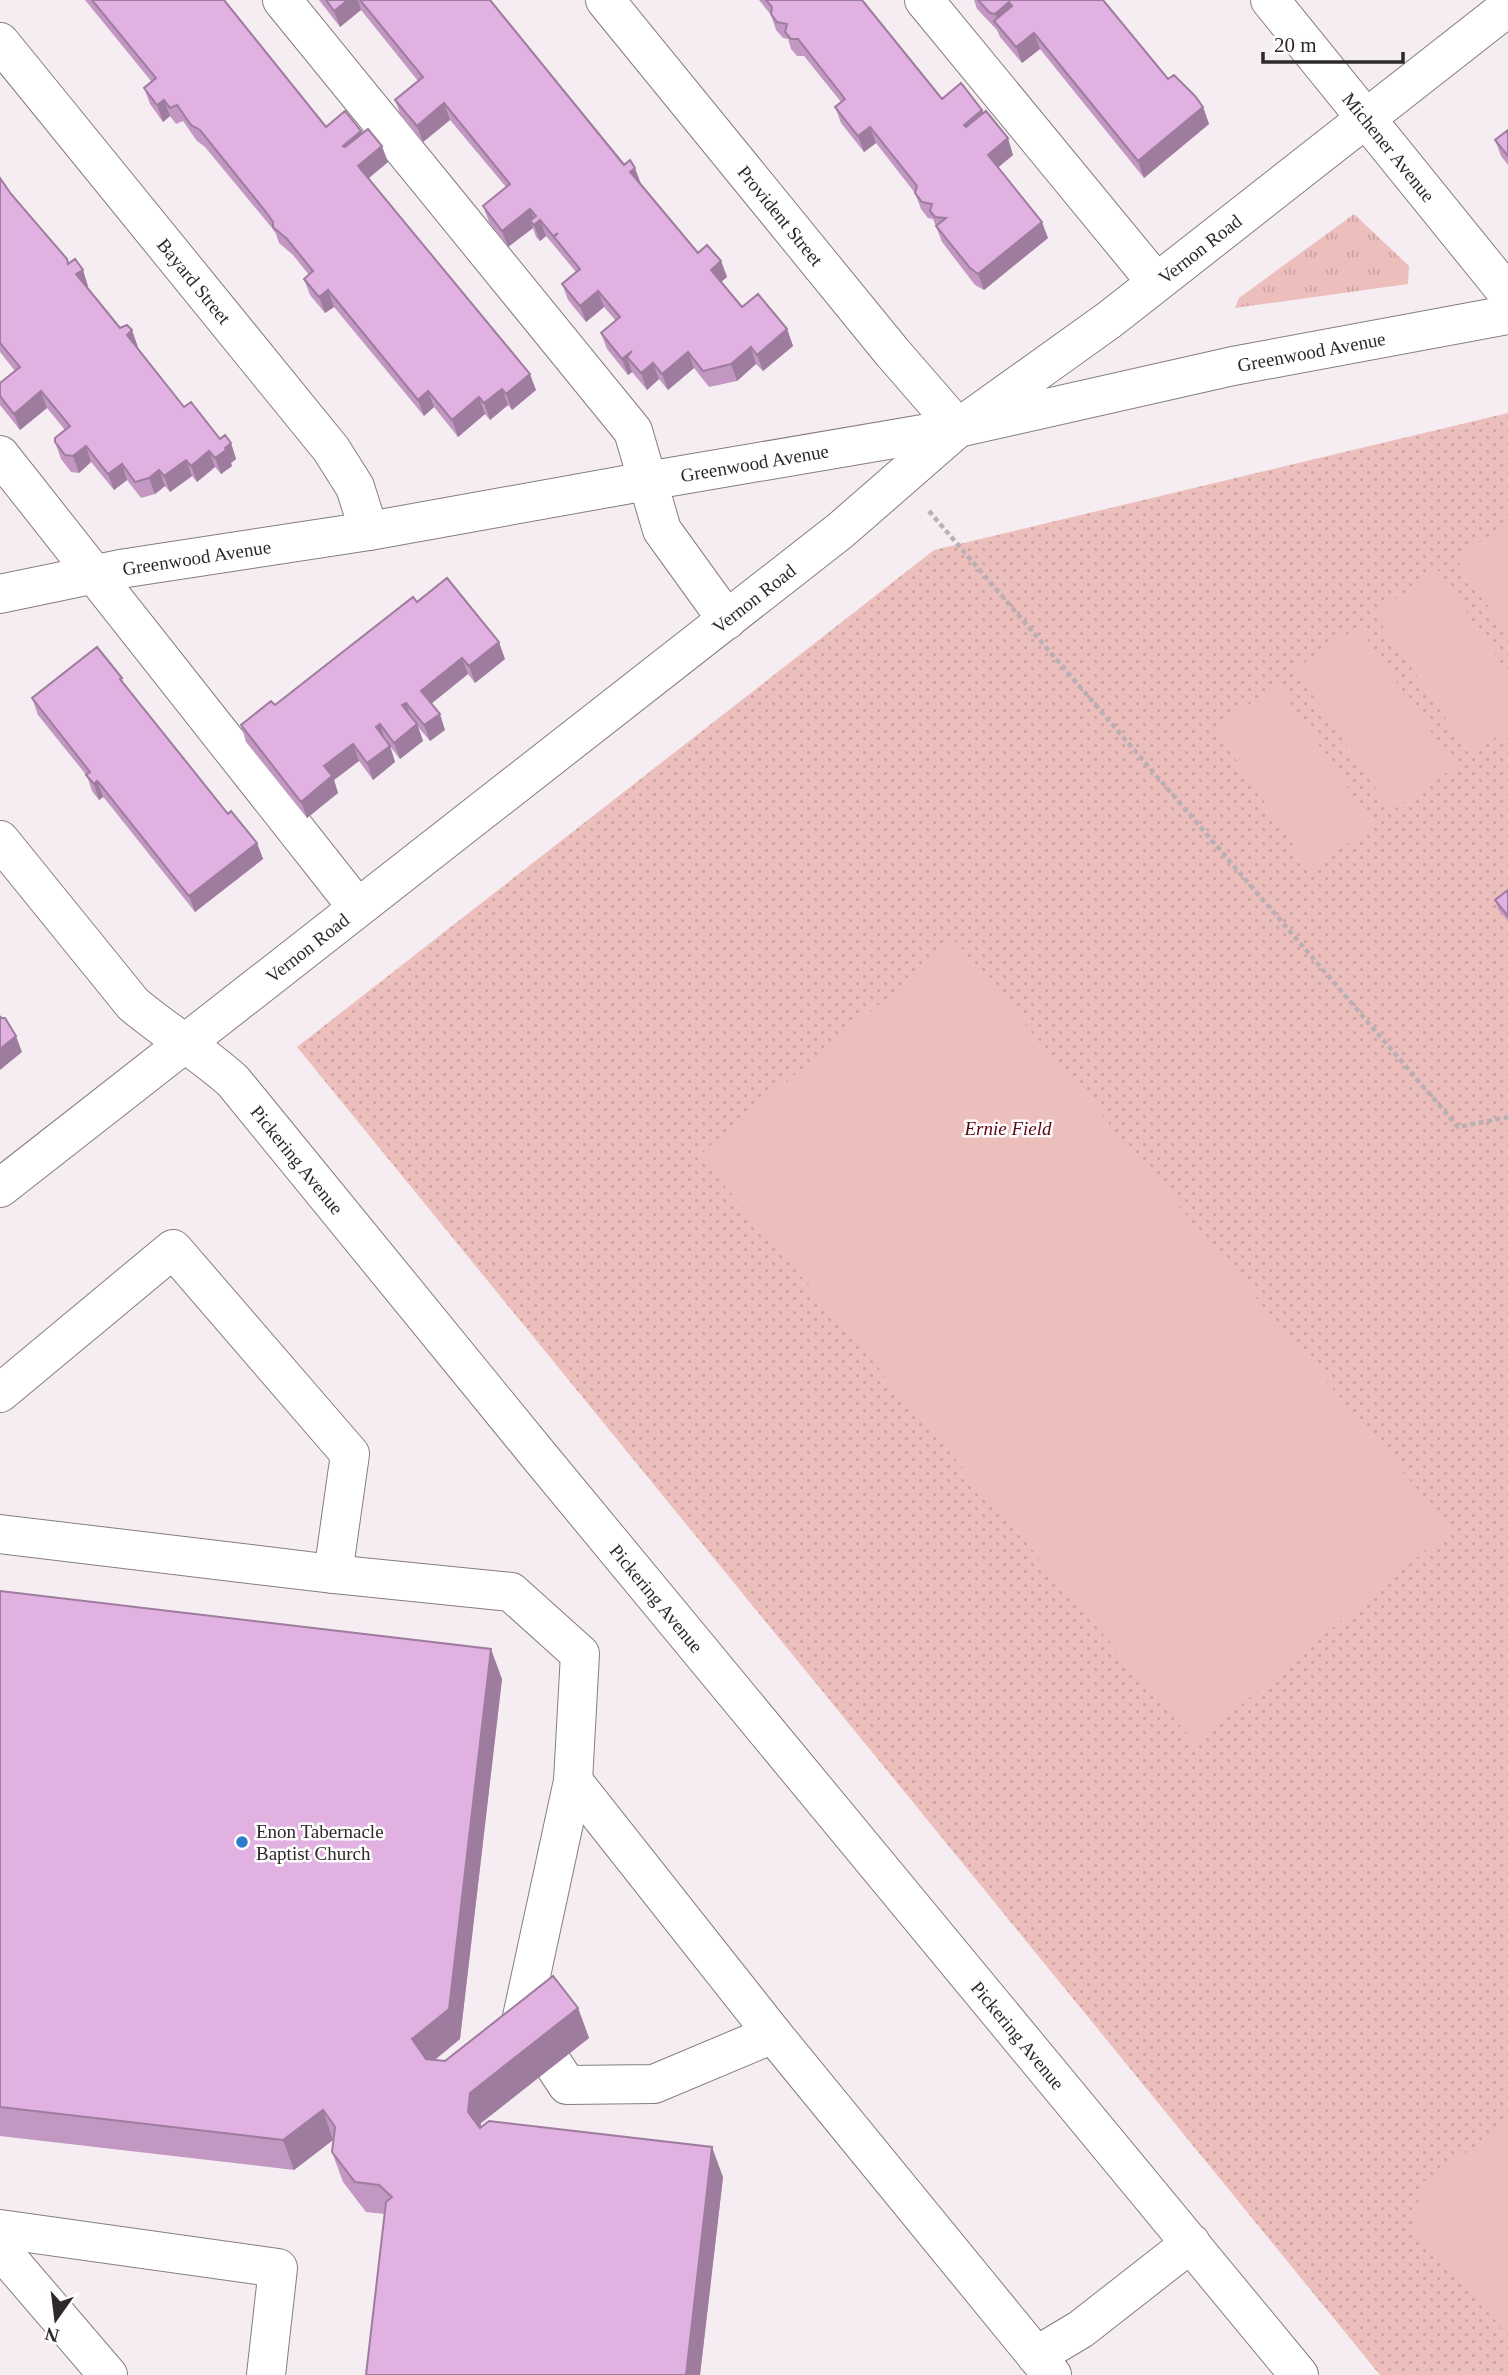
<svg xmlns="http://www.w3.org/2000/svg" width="1508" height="2375" viewBox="0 0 1508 2375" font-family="'Times New Roman',serif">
	<defs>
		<pattern id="grass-tufts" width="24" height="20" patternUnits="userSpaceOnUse" patternTransform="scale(1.75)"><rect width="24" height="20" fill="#edbfbc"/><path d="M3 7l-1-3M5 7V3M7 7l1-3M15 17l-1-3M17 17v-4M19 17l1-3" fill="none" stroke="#cca4a2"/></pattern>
		<pattern id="park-dots" width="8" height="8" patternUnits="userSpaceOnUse" patternTransform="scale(1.75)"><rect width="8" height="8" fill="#edbfbc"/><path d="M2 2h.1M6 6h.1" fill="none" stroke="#cca4a2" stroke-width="1.8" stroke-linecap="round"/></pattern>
	</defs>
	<rect width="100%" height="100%" fill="#f6edf2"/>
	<path fill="url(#grass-tufts)" d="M1354,214L1409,266L1408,284L1235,308L1239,298Z"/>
	<path fill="url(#park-dots)" d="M1508,413V2375H1380L297,1047L934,550Z"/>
	<path fill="#edbfbc" d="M1508,523V635L1456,558Z
		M1438,570L1508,673V729L1470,754L1374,613Z
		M1359,627L1455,767L1391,811L1295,669Z
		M1278,685L1374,826L1310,869L1214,728Z
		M955,941L1451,1529L1195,1743L699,1155Z
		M1508,2124V2335L1413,2227L1422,2183Z"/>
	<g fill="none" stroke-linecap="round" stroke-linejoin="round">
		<defs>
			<g id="minor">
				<path d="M282,0L633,431L662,530L727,620"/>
				<path id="s1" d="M605,0L892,352L958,428"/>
				<path d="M924,0L1156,282"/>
				<path id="s2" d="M1270,0L1508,294"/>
				<path id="s3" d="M0,42L331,449L355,487L369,531"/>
				<path d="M0,455L357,907"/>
				<path id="s4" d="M0,594L120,569L369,531L647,481L958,428L1233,366L1508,315"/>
				<path id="s5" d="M0,840L133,1004C165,1031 202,1053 233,1081L540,1457L1299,2375"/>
				<path id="s6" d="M0,1188L841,530L958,428L1109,320L1508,7"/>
				<path d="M0,1393L173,1249L350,1454L333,1574"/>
				<path d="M0,1534L333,1574L511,1592L580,1654L573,1781L522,2017L531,2031"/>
				<path d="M573,1781L773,2034L1052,2375"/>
				<path d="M554,2065L567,2085L654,2084L773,2034"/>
				<path d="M0,2229L278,2268L266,2375"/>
				<path d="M0,2249L108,2375"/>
				<path d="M1036,2356L1081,2329L1191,2243"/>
			</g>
		</defs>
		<use href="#minor" stroke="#857d81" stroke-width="40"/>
		<path stroke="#b8b0b4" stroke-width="4.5" stroke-dasharray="5 3.5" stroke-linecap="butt" d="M929,511L1458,1127L1508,1117"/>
		<use href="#minor" stroke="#fff" stroke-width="38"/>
	</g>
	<path fill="#c298c2" d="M85,0H224L326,127L361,131L388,162L369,178L536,390L512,410L508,405L490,420L485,414L458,437L434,407L424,416L334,307L325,313L310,295L304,279L309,275L293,255L279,243L276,234L272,228L205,147L197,141L183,121L176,124L170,116L163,122L150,104L144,88L151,81Z
		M319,0H490L698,253L721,261L727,277L721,282L742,307L787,329L793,346L763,371L756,364L737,381L709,387L694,368L668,390L659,379L647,390L632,372L628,375L607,349L601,333L616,321L604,307L586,322L568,300L562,284L576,272L546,236L540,241L536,237L533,228L508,247L489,222L483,206L506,187L450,120L423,142L401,116L395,100L418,81L361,10L340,27Z
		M759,0H862L942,99L982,110L1013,155L998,167L1048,238L984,290L975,285L942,242L933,219L928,218L921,209L915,193L876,143L864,152L841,123L835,107L841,102L804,56H797L791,49L788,39L783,38L776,30L771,15Z
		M974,0H1103L1168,79L1203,107L1209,124L1144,178L1040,49L1022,63L1000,37L997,30L996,29L977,9Z
		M1508,130V165L1501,156L1495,140Z
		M0,178L11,194L68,264L88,286L87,287L120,328L138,347L137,348L184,407L220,439L231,443L236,459L231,463L232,466L221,474L215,467L197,482L192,476L170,492L165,486L155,494L141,498L127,480L114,490L91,462L79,473L71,472L61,459L55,442L65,430L47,408L20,430L0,405V383L15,371L0,352Z
		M417,602L505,659L475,683L468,674L431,704L445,730L430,741L418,727L423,741L400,759L385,740L390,746L395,762L373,780L359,761L334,780L338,793L307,818L246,742L241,725L275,705Z
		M122,678L124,684L228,814L257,843L263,859L195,912L105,799L103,797L99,800L92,791L87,776L38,715L32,698Z
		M1508,890V921L1498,909L1495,900Z
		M0,1591L502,1679L460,2039L435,2060L445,2061L578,2008L589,2038L481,2123V2127L723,2177L700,2375H366L385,2214L366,2212L343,2182L332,2152L333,2140L294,2170L0,2136Z"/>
	<path fill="#9e7c9e" d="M348,0H358L361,10L340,27L334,11Z
		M1009,2L1015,18L1001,30L995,14Z
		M1034,33L1040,49L1022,63L1016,47Z
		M164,100L170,116L163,122L157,105Z
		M444,103L450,120L423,142L417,126Z
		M1203,107L1209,124L1144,178L1138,161Z
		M982,110L988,127L970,141L964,125Z
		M870,127L876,143L864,152L858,136Z
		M361,131L367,147L349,162L343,146Z
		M1008,138L1013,155L994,171L988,155Z
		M382,146L388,162L364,182L358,166Z
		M635,168L641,184L630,172Z
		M530,209L536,223L540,220L546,236L540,241L534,225L530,221L533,228L508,247L502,231Z
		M1042,222L1048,238L984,290L978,274Z
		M721,261L727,277L716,286L711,270Z
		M83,270L88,286L82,291L76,274Z
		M328,290L334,307L325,313L319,297Z
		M598,291L604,307L586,322L580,306Z
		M787,329L793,346L763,371L757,355Z
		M132,330L138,347L133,352L127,335Z
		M751,347L756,364L737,381L731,364Z
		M632,351L627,357L632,372L628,375L622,359Z
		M688,352L694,368L668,390L662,374Z
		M653,363L659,379L647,390L641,373Z
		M530,374L536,390L512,410L506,394Z
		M502,389L508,405L490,420L484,403Z
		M41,391L47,408L20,430L14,414Z
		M428,391L434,407L424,416L418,400Z
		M479,397L485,414L458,437L452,420Z
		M231,443L236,459L231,463L232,466L221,474L215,458Z
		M86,446L91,462L79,473L73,456Z
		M209,451L215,467L197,482L191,466Z
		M186,460L192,476L170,492L164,476Z
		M122,464L127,480L114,490L108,474Z
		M159,470L165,486L155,494L149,478Z
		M499,642L505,659L475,683L469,666Z
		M462,658L468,674L427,707L421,691Z
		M406,703L412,719L402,705Z
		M440,714L445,730L430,741L424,725Z
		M380,724L385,740L376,727Z
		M417,724L423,741L400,759L394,743Z
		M353,744L359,761L334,780L338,793L307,818L301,802L324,766Z
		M390,746L395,762L373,780L367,763Z
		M97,781L103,797L99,800L94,784Z
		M257,843L263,859L195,912L189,896Z
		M16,1036L22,1052L0,1070V1049Z
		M491,1649L502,1679L460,2039L423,2069L412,2039Z
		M578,2008L589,2038L481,2123L479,2142L468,2112L470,2093Z
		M323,2110L333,2140L294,2170L283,2140Z
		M712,2147L723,2177L700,2375H686Z"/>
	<path fill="#e1b1e1" stroke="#9e7c9e" stroke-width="2" d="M92,0H224L326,127L345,111L361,131L343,146L345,147L368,129L382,146L358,166L530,374L506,394L502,389L484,403L479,397L452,420L428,391L418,400L328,290L319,297L304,279L313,271L287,239L273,227V222L266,212L200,130L191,125L177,105L170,108L164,100L157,105L144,88L156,78Z
		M326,0H348L334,11Z
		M360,0H490L624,165L630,160L635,168L630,172L632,174L698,253L707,245L721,261L711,270L742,307L758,294L787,329L757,355L751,347L731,364L703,371L688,352L662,374L653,363L641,373L627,357L632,351L622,359L601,333L620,317L598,291L580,306L562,284L580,269L554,237L558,233L553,236L540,220L534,225L530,221L536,216L530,209L502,231L483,206L510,184L444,103L417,126L395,100L423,77Z
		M766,0H862L942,99L961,83L982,110L964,125L966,127L986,111L1008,138L988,155L1042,222L978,274L970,268L936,226L946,218L935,217L930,211L932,204L922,202L915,193L917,186L870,127L858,136L835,107L845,99L798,39H791L785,32L787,24L777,22L771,14L772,7Z
		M978,0H1103L1168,79L1174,75L1195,96L1203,107L1138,161L1034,33L1016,47L994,21L1012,6L1009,2L995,14L990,13Z
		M1508,130V156L1495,140Z
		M0,178L11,194L67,259L68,264L75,259L83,270L76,274L120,328L127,325L132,330L127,335L184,407L191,402L220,439L225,435L231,443L225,448L226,450L215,458L209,451L191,466L186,460L164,476L159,470L149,478L135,482L122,464L108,474L86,446L73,456L65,455L55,442V438L70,426L41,391L14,414L0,396V383L20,367L0,343Z
		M447,578L499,642L469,666L462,658L421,691L440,714L424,725L406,703L402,705L417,724L394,743L380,724L376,727L390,746L367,763L353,744L324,766L332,776L301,802L241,725L271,701L275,705L413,597L417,602Z
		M97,647L122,678L120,679L228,814L231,811L257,843L189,896L99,783L97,781L94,784L86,775L90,772L32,698Z
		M1508,890V916L1495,900Z
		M0,1016L1,1018H5L16,1036L0,1049Z
		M0,1591L491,1649L449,2009L412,2039L426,2059L445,2061L553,1976L578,2008L470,2093L468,2112L480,2128L489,2121L712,2147L686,2375H366L386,2202L392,2197L379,2185L355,2182L332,2152L335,2127L323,2110L283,2140L0,2107Z"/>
	<circle fill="#2d7ccc" stroke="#fffdfe" stroke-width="2.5" cx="242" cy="1842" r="7"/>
	<g text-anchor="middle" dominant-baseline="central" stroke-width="5" stroke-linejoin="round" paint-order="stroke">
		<g font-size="19" fill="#2d292b" stroke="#fffdfe">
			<text stroke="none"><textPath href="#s2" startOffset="189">Michener Avenue</textPath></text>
			<text stroke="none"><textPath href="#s1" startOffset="278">Provident Street</textPath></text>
			<text stroke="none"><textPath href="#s6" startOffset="1524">Vernon Road</textPath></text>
			<text stroke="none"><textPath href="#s3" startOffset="308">Bayard Street</textPath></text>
			<text stroke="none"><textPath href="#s4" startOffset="1334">Greenwood Avenue</textPath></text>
			<text stroke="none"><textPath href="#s4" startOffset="766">Greenwood Avenue</textPath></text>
			<text stroke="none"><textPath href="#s4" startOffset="200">Greenwood Avenue</textPath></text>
			<text stroke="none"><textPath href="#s6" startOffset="957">Vernon Road</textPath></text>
			<text stroke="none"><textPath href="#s6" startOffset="390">Vernon Road</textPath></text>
			<text stroke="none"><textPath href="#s5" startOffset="439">Pickering Avenue</textPath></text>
			<text stroke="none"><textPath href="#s5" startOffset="1006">Pickering Avenue</textPath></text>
			<text stroke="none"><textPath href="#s5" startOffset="1573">Pickering Avenue</textPath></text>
		</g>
		<g font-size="19" font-style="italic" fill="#5b0711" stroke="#fffdfe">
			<text x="1008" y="1128">Ernie Field</text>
		</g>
		<g font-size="19" fill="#2d292b" stroke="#fffdfe" text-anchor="start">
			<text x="256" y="1831">Enon Tabernacle<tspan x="256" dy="22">Baptist Church</tspan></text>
		</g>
	</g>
	<g transform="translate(56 2319) rotate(194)" stroke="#fffdfe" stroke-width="5" paint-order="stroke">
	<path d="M0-5L12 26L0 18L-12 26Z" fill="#2d292b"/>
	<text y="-10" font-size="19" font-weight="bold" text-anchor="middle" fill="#2d292b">N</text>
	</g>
	<path d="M1263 52v10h140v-10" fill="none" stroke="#2d292b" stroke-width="3.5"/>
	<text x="1274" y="52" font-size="21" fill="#2d292b" stroke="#fffdfe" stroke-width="5" paint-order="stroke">20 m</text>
</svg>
